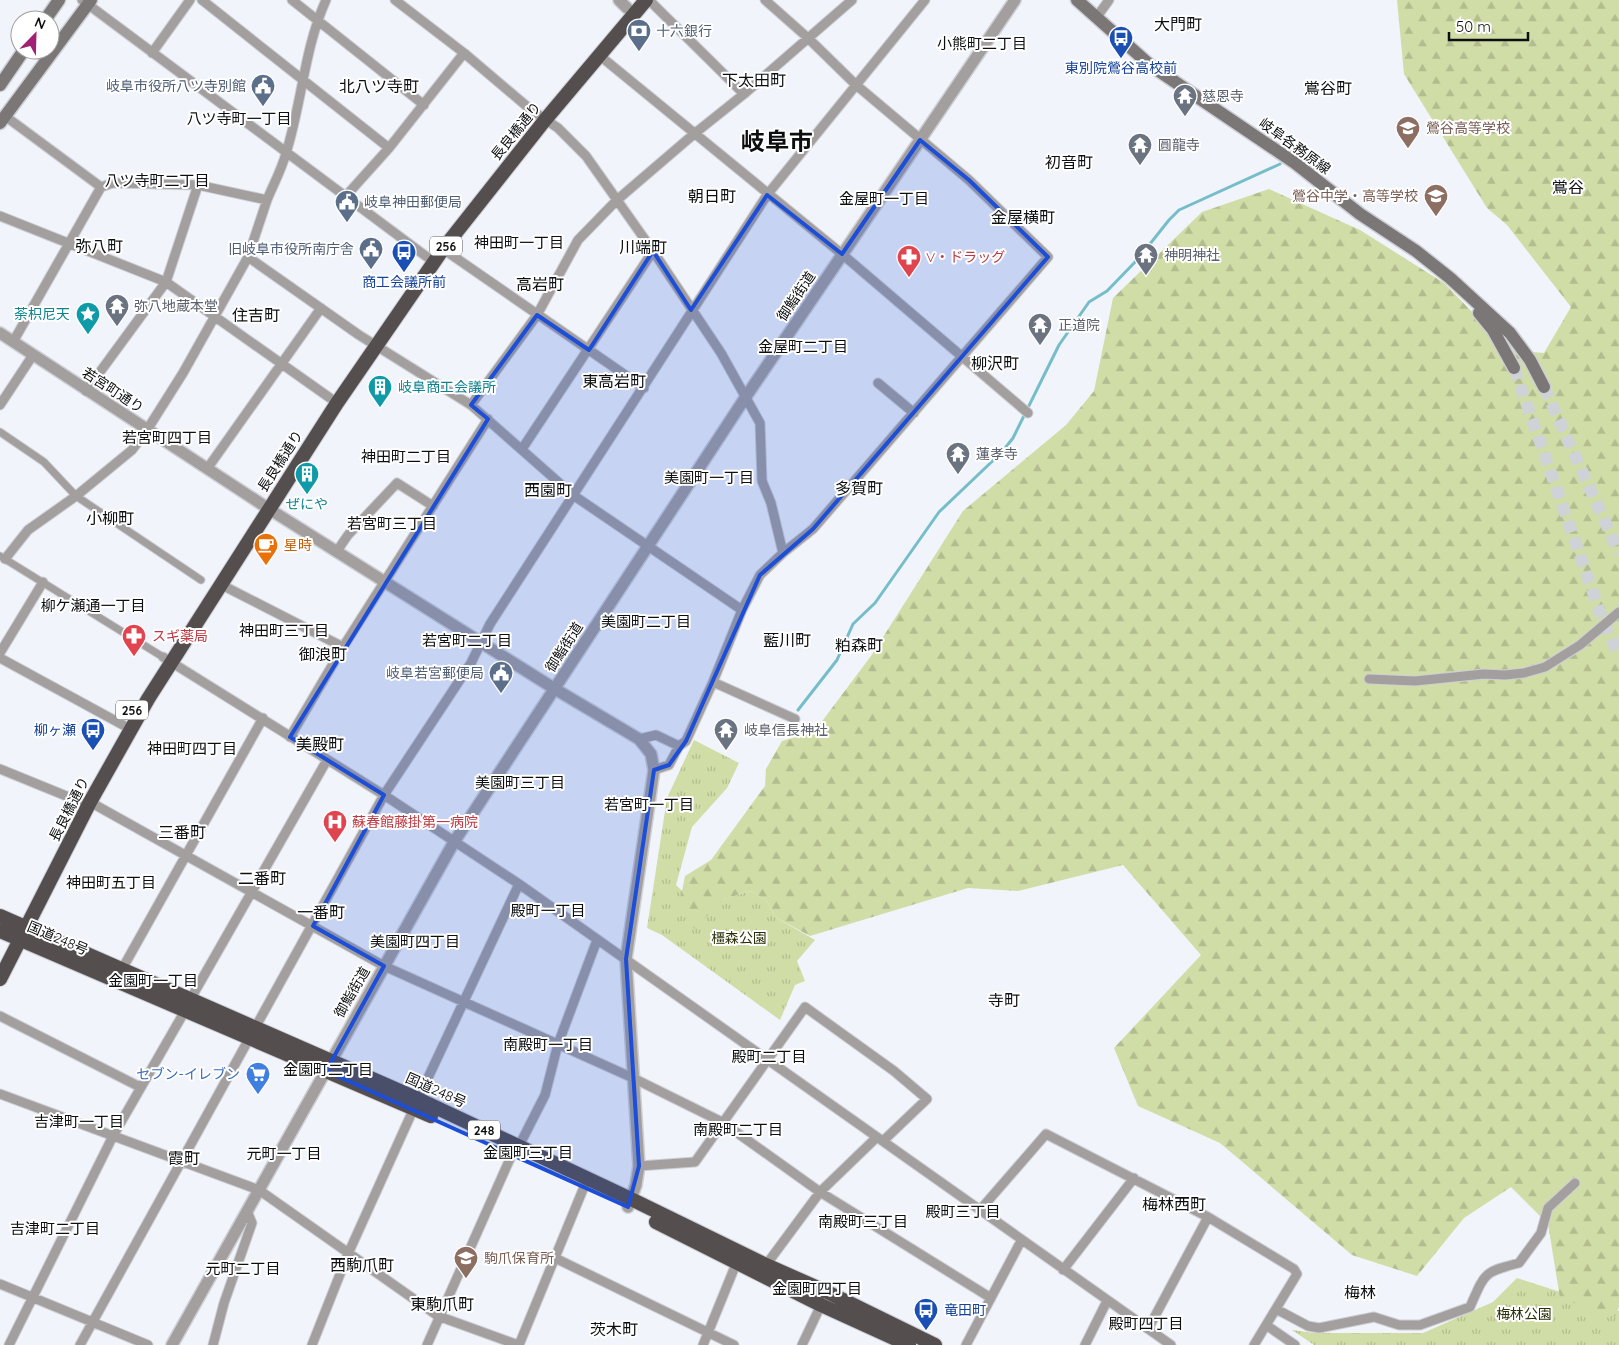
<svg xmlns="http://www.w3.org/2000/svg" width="1619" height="1345" viewBox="0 0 1619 1345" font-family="Quicksand,'Noto Sans JP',sans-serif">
	<defs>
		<pattern id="grass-tufts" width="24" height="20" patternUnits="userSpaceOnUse" patternTransform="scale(1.25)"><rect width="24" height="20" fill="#d1dda6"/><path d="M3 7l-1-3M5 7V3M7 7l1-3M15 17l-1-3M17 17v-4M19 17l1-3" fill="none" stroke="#b2bc8e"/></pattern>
		<pattern id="forest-firs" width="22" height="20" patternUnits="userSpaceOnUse" patternTransform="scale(1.25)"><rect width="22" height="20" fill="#d1dda6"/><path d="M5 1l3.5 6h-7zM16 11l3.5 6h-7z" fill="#b2bc8e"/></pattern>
	</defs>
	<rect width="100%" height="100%" fill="#f1f4fa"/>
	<path fill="url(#grass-tufts)" d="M694,740L739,763L727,788L692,827L676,885L702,910L724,899L751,891L767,901L775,917L815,940L797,961L805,981L795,985L780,1020L662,935L647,928L667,798Z
		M1517,1278L1619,1311V1345H1314L1292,1330L1315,1333H1423L1493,1302Z"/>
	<path fill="url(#forest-firs)" d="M1397,0H1619V1307L1615,1317L1560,1298L1548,1224L1511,1187L1464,1218L1417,1276L1352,1255L1220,1143L1138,1106L1114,1048L1201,955L1123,865L1018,891L968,888L810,936L775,917L767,901L751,891L724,899L694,929L680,901L685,876L711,860L765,786L766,769L782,741L814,732L871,656L963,511L1066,425L1094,391L1113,298L1202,212L1269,189L1360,230L1444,283L1509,350L1544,353L1571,307L1507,225L1487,208L1404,74Z"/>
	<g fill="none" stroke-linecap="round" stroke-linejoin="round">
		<path stroke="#75bdc9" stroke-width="3" d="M798,710L837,660L853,624L875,603L939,512L1002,452L1013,438L1059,345L1089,302L1107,291L1138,259L1169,220L1179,210L1280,164"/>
		<path stroke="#cfd2d7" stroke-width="12" stroke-dasharray="12 6" stroke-linecap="butt" d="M1514,368L1602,618L1619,656
			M1544,387L1619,553"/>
		<defs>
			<path id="pedestrian" d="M0,432L44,462L76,496L201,580
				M0,556L163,657"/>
			<path id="minor" d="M82,0L427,257
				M202,0L389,148
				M292,0L424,105
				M395,0L464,53L530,109L558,128L586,156L653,251L721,353L760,423L762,481L771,503L783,553L760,575L742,610L713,682L686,741L679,746L656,735L639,739
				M649,0L744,94
				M765,0L808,38L855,84L969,180L1048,257L813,529L783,553
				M1096,18L1109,0
				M152,53L190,0
				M599,55L842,254L1028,413
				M5,116L101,187
				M345,197L389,148L464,53
				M0,216L166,282L330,398
				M443,249L644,388
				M248,257L359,335L471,405L573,495L742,610
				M13,342L101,187L113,183L198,185L267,200C273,185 282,169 286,153C302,103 304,49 326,0
				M878,383L914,413
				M86,391L166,282L198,185
				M0,405L33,355
				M471,405L537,315L578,240L617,200L694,134L744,94L852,0
				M522,449L653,251
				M207,469L321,308
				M337,551L348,535L397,483L433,506
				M5,559L28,530L76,496L132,450L147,430L183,373L248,257L267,200
				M220,584L343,647
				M0,653L43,582
				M163,657L384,795L519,884L1171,1345
				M0,658L123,725
				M1369,679L1415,681L1484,674L1505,675L1524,673L1545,667L1580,645L1619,612
				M713,682L795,719
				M290,737L343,647L488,419
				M0,769L81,802
				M654,770L669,765L679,746
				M90,802L384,966L633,1078L722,1122L820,1192L991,1298
				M121,971L263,718
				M190,1000L327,760
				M0,1016L140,1087
				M255,1028L384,795L471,663L490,624L767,195L925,0
				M0,1094L259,1190L438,1316L518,1345
				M418,1099L519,884
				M519,1146L545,1095L558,1044L597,940
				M639,1166L695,1162L805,1007L894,1071L927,1099L883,1141
				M980,1210L1046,1134L1208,1217L1294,1269L1297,1274L1254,1345
				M555,1258L734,1345
				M766,1265L820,1192L877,1137
				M1063,1270L1134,1178
				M0,1284L148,1345
				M1276,1309L1308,1326L1319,1328L1374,1317L1399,1325H1420L1470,1307C1485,1273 1483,1272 1519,1263L1541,1233L1548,1208L1575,1183
				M1266,1325L1295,1345
				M1148,1329L1208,1217
				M9,1345L113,1136L186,1009
				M80,1345L250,1037
				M213,1345L224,1303L252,1223L247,1211
				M312,1345L348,1254L414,1108
				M427,1345L513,1152
				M519,1345L584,1187
				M703,1345L736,1264
				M802,1345L821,1305
				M966,1345L1021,1241
				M1085,1345L1107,1301"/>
			<path id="tertiary" d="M619,0L627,8
				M0,333L269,509L555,689L639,739L651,754L654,770L626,959L639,1166L636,1185L628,1207
				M172,1345L454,842L745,398L1015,0"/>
			<path id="secondary" d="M1077,0L1150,65L1295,163L1360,214L1416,251L1450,278L1510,333L1530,360L1544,387
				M45,20L59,0
				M0,85L24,50
				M0,123L91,0
				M1479,313L1493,330L1514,368"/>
			<path id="trunk" d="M0,916L418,1099L631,1199L766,1265L827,1292L935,1345
				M0,931L431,1116
				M0,979L90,802L148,699L337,403L443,249L545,120L646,0
				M656,1222L821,1305L909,1345"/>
		</defs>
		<use href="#pedestrian" stroke="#cdcfd5" stroke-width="9"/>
		<use href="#minor" stroke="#cdcfd5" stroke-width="11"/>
		<use href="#tertiary" stroke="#cdcfd5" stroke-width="14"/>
		<use href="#secondary" stroke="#cdcfd5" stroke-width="15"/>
		<use href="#trunk" stroke="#cdcfd5" stroke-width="16"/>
		<use href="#pedestrian" stroke="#a39f9f" stroke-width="7"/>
		<use href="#minor" stroke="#a39f9f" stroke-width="9"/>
		<use href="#tertiary" stroke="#a39f9f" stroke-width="11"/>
		<use href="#secondary" stroke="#7c7777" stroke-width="12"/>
		<use href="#trunk" stroke="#544e4f" stroke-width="14"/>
	</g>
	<path fill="#1d4ed8" fill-opacity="0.2" stroke="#1d4ed8" stroke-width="4" stroke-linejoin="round" d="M920,140L969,180L1048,257L813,529L760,575L686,741L669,765L654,770L626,959L639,1166L628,1207L326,1071L384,966L313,926L384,795L290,737L488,419L471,405L537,315L589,350L653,251L691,310L767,195L842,254Z"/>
	<defs>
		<symbol id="bank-pin" viewBox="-11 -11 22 30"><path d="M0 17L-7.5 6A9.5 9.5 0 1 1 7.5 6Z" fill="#5c6f8a" stroke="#fff"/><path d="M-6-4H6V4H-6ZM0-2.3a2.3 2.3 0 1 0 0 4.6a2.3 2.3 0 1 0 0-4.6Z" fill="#fff"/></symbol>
		<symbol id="bus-pin" viewBox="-11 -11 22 30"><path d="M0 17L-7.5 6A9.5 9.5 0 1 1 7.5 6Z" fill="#1a4fb4" stroke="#fff"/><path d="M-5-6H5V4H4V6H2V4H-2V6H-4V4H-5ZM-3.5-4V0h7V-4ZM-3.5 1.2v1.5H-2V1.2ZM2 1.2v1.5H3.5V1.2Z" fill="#fff"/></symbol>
		<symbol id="civic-pin" viewBox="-11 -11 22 30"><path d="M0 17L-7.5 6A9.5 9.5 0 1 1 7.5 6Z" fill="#5c6f8a" stroke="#fff"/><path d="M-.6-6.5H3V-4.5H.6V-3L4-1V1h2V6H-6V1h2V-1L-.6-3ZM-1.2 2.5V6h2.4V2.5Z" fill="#fff"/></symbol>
		<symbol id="temple-pin" viewBox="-11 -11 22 30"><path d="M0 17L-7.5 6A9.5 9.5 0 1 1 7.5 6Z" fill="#6b7280" stroke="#fff"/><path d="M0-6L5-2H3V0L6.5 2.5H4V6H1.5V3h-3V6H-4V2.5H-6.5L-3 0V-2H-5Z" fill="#fff"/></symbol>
		<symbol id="school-pin" viewBox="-11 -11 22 30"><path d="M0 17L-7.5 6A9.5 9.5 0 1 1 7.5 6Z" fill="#8d6e63" stroke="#fff"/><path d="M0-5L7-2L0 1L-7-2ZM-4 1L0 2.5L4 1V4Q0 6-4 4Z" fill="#fff"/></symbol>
		<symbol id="pharmacy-pin" viewBox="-11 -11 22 30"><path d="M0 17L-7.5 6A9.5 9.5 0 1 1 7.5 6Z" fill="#e0444e" stroke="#fff"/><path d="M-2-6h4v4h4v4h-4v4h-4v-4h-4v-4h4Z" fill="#fff"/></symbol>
		<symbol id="sight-pin" viewBox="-11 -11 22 30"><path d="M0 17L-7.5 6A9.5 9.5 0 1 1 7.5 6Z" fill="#0f9aa8" stroke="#fff"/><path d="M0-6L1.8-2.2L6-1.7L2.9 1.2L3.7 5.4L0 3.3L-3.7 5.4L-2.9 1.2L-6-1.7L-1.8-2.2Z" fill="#fff"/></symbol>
		<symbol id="building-pin" viewBox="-11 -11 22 30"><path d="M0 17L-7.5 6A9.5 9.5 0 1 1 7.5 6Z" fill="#0f9aa8" stroke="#fff"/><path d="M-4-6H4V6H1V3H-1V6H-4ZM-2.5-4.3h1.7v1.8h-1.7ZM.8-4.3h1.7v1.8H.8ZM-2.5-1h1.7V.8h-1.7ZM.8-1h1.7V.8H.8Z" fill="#fff"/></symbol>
		<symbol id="cafe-pin" viewBox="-11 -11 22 30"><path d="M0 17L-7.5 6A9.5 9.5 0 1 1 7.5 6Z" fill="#e8710a" stroke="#fff"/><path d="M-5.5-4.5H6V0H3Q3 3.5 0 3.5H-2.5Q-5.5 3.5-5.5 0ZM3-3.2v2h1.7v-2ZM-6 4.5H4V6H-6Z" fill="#fff"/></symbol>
		<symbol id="hospital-pin" viewBox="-11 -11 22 30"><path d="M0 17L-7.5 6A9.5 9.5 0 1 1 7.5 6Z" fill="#e0444e" stroke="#fff"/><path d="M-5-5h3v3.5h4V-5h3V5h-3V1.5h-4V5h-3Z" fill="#fff"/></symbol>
		<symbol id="supermarket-pin" viewBox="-11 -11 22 30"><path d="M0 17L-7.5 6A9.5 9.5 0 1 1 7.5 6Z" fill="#3f7fe0" stroke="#fff"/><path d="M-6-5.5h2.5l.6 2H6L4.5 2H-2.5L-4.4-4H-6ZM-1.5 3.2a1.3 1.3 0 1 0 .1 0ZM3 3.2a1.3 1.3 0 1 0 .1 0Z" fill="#fff"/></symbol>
	</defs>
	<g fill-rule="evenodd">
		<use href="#bank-pin" x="625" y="17" width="28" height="38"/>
		<use href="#bus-pin" x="1107" y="24" width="28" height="38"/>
		<use href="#civic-pin" x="249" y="72" width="28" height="38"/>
		<use href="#temple-pin" x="1171" y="82" width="28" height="38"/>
		<use href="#school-pin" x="1394" y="114" width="28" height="38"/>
		<use href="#temple-pin" x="1126" y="131" width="28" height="38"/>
		<use href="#school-pin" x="1422" y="182" width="28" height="38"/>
		<use href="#civic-pin" x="333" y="188" width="28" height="38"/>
		<use href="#civic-pin" x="357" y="235" width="28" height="38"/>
		<use href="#bus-pin" x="390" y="238" width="28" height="38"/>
		<use href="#temple-pin" x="1132" y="241" width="28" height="38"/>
		<use href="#pharmacy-pin" x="895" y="243" width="28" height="38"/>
		<use href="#temple-pin" x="103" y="292" width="28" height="38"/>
		<use href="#sight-pin" x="74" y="300" width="28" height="38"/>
		<use href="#temple-pin" x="1026" y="311" width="28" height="38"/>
		<use href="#building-pin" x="366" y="373" width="28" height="38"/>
		<use href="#temple-pin" x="944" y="440" width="28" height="38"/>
		<use href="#building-pin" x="293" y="460" width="28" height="38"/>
		<use href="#cafe-pin" x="252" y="531" width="28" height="38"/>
		<use href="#pharmacy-pin" x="120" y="622" width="28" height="38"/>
		<use href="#civic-pin" x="487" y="659" width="28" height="38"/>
		<use href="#bus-pin" x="79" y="716" width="28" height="38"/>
		<use href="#temple-pin" x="712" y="716" width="28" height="38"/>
		<use href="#hospital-pin" x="321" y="808" width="28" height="38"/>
		<use href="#supermarket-pin" x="244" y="1060" width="28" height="38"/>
		<use href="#school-pin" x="452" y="1244" width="28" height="38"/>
		<use href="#bus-pin" x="912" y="1296" width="28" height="38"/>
	</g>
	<g text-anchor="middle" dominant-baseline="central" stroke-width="4" stroke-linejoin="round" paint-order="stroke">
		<g fill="#fff" stroke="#565658" stroke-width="1">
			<rect x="430" y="236.5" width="32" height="19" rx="4"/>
			<rect x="116" y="700.5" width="32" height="19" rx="4"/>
			<rect x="468" y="1120.5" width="32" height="19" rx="4"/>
		</g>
		<g font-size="12" font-weight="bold" fill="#0d0e10">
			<text x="446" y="246">256</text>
			<text x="132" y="710">256</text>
			<text x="484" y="1130">248</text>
		</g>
		<g font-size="14" fill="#4e5e75" stroke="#fff" text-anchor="end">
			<text x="656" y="31" text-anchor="start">十六銀行</text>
			<text x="246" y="86">岐阜市役所八ツ寺別館</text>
			<text x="364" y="202" text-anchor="start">岐阜神田郵便局</text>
			<text x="354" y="249">旧岐阜市役所南庁舎</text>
			<text x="484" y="673">岐阜若宮郵便局</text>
		</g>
		<g font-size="14" fill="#164399" stroke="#fff">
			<text x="1121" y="68">東別院鶯谷高校前</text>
			<text x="404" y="282">商工会議所前</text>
			<text x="76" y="730" text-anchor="end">柳ヶ瀬</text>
			<text x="944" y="1310" text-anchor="start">竜田町</text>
		</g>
		<g font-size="14" fill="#5b616d" stroke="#fff" text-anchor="start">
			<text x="1202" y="96">慈恩寺</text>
			<text x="1158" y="145">圓龍寺</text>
			<text x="1164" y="255">神明神社</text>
			<text x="134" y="306">弥八地蔵本堂</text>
			<text x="1058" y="325">正道院</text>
			<text x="976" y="454">蓮孝寺</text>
			<text x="744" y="730">岐阜信長神社</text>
		</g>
		<g font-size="14" fill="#785e54" stroke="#fff" text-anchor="start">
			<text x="1426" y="128">鶯谷高等学校</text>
			<text x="1418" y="196" text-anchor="end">鶯谷中学・高等学校</text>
			<text x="484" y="1258">駒爪保育所</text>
		</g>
		<g font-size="14" fill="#0d0e10" stroke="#fff">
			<text transform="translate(516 131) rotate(-51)">長良橋通り</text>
			<text transform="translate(1295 146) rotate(36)">岐阜各務原線</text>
			<text transform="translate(796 296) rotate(-56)">御鮨街道</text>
			<text transform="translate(113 390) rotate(33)">若宮町通り</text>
			<text transform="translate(280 461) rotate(-57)">長良橋通り</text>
			<text transform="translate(564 647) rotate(-57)">御鮨街道</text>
			<text transform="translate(69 809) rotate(-63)">長良橋通り</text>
			<text transform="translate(58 938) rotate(23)">国道248号</text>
			<text transform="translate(352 992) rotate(-60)">御鮨街道</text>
			<text transform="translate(436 1090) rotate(24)">国道248号</text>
		</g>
		<g font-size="14" fill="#be3a42" stroke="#fff" text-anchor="start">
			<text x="926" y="257">V・ドラッグ</text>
			<text x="152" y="636">スギ薬局</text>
			<text x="352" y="822">蘇春館藤掛第一病院</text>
		</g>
		<g font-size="14" fill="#0d838f" stroke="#fff" text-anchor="end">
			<text x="70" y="314">荼枳尼天</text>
			<text x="398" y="387" text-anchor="start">岐阜商工会議所</text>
			<text x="307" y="504" text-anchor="middle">ぜにや</text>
		</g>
		<g font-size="14" fill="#c56008" stroke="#fff" text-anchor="start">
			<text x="284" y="545">星時</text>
		</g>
		<g font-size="14" fill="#292f05" stroke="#fff">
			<text x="739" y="938">橿森公園</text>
			<text x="1524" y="1314">梅林公園</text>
		</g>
		<g font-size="14" fill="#366cbe" stroke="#fff" text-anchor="end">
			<text x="240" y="1074">セブン-イレブン</text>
		</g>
		<g font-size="15" fill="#0d0e10" stroke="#fff">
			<text x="982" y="43">小熊町二丁目</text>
			<text x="239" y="118">八ツ寺町一丁目</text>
			<text x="157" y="180">八ツ寺町二丁目</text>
			<text x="884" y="198">金屋町一丁目</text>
			<text x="519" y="242">神田町一丁目</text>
			<text x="803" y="346">金屋町二丁目</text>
			<text x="167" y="437">若宮町四丁目</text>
			<text x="406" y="456">神田町二丁目</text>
			<text x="709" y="477">美園町一丁目</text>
			<text x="392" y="523">若宮町三丁目</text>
			<text x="93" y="605">柳ケ瀬通一丁目</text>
			<text x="646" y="621">美園町二丁目</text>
			<text x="284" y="630">神田町三丁目</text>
			<text x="467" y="640">若宮町二丁目</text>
			<text x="192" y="748">神田町四丁目</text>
			<text x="520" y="782">美園町三丁目</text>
			<text x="649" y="804">若宮町一丁目</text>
			<text x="111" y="882">神田町五丁目</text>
			<text x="548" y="910">殿町一丁目</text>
			<text x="415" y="941">美園町四丁目</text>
			<text x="153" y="980">金園町一丁目</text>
			<text x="548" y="1044">南殿町一丁目</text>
			<text x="769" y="1056">殿町二丁目</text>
			<text x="328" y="1069">金園町二丁目</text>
			<text x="79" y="1121">吉津町一丁目</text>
			<text x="738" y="1129">南殿町二丁目</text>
			<text x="528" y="1152">金園町三丁目</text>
			<text x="284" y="1153">元町一丁目</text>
			<text x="963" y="1211">殿町三丁目</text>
			<text x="863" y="1221">南殿町三丁目</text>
			<text x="55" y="1228">吉津町二丁目</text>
			<text x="243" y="1268">元町二丁目</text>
			<text x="817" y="1288">金園町四丁目</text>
			<text x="1146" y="1323">殿町四丁目</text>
		</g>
		<g font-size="16" fill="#0d0e10" stroke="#fff">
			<text x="1178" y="24">大門町</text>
			<text x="754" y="80">下太田町</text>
			<text x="379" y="86">北八ツ寺町</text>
			<text x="1328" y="88">鴬谷町</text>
			<text x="1069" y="162">初音町</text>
			<text x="1568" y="187">鴬谷</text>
			<text x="712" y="196">朝日町</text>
			<text x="1023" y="217">金屋横町</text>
			<text x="99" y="246">弥八町</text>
			<text x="643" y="247">川端町</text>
			<text x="540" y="284">高岩町</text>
			<text x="256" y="315">住吉町</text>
			<text x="995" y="363">柳沢町</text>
			<text x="614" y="381">東高岩町</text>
			<text x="859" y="488">多賀町</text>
			<text x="548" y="490">西園町</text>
			<text x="110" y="518">小柳町</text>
			<text x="787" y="640">藍川町</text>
			<text x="859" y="645">粕森町</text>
			<text x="323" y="654">御浪町</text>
			<text x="320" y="744">美殿町</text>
			<text x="182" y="832">三番町</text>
			<text x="262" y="878">二番町</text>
			<text x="321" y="912">一番町</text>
			<text x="1004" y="1000">寺町</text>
			<text x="184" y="1158">霞町</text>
			<text x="1174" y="1204">梅林西町</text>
			<text x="362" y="1265">西駒爪町</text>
			<text x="1360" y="1292">梅林</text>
			<text x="442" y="1304">東駒爪町</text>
			<text x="614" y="1329">茨木町</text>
		</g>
		<g font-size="24" font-weight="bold" fill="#0d0e10" stroke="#fff">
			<text x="777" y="141">岐阜市</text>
		</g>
	</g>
	<g transform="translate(35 35) rotate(23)"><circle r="24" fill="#ffffff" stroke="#9e9f9f"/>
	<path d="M0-4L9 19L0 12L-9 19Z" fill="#a02173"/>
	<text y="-8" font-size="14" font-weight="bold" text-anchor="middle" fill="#0d0e10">N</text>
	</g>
	<path d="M1449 32v8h79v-8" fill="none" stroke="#0d0e10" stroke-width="2.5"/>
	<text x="1456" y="32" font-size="15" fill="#0d0e10" stroke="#ffffff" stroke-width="4" paint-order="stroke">50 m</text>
</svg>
